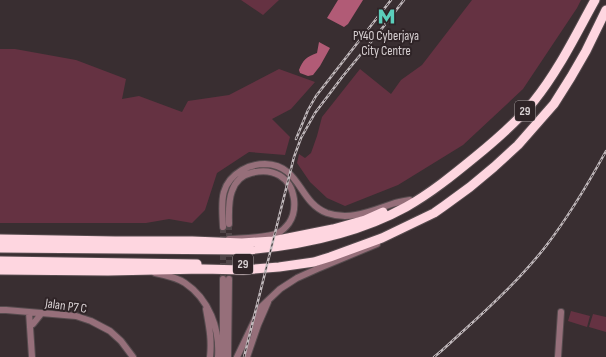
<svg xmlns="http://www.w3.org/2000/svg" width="606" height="357" viewBox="0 0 606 357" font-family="'Sofia Sans Condensed',sans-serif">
	<rect width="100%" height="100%" fill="#392e31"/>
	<path fill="#653242" d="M241,0H279L263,15Z
		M472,0H581L577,8L523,89L463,145L398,185L345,206L327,198L310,182L297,163L299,154L305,158L311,153L317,136L322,117L360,69L391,94L401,80L422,65Z
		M0,49H15L76,60L126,79L122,99L139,96L182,112L188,101L229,95L279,69L315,82L291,109L272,119L290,137L285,155L249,152L217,173L205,210L192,223L169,219L146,223H0Z
		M571,311L590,316L587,327L568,321Z
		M593,314L606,317V332L589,327Z"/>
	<path fill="#b15b76" d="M338,0H363L348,24L344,27L327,18Z
		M319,42L330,48L320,66L313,75L308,76L300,73L299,70C303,60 306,57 317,53Z"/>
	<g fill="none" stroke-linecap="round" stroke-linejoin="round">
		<path stroke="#514649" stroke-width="6" stroke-dasharray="6 3" stroke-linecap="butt" d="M229,224V279
			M223,227V279"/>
		<defs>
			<path id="minor" d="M229,224C229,214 228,201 232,191C235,182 242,175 251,173C273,167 291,177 294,199C295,208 294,216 289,223C286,227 282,231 278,233C268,238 241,238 229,239
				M223,227C222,204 218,184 242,170C249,166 257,164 265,164C301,165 298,202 327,213C350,221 371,211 392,204C398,202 404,201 410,200
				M155,273C165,275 176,277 185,283C209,299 220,329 218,357
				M206,309C209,326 212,339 210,357
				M0,310H6L76,316L91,321L110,331L121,341L133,357
				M29,312L32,357
				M33,324L41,314
				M222,357L223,348V279
				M228,357L229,279
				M237,357L261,307L280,289L297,278L317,269L377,244
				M247,357L258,325L268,302
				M558,357L561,312"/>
			<path id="highway" d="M0,239L115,241H192L242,243L273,241L333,229L365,220L383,212
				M0,248L247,250C302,245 357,234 406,207C431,193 453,175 475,157C496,140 517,122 534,101C559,70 576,34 595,0
				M0,261L197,264
				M0,270L108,271L203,269L243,270L279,267L314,262L330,257L382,238L434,213L444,206L470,187L494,167L518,145L554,104L571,77L586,51L606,10"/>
		</defs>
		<use href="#minor" stroke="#564b4e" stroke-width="8"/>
		<use href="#highway" stroke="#564b4e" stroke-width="11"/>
		<use href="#minor" stroke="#966f7a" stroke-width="6"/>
		<use href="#highway" stroke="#fed6e0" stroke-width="9"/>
		<defs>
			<path id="rail" d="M296,139L308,110L316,96L391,0
				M244,357L294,157L301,138L315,113L343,76L380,31L404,0
				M434,357C443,350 452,341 461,333C491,306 521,278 546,246C569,216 588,184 606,151"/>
		</defs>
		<use href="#rail" stroke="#c1b9bc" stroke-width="2.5"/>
		<use href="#rail" stroke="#2f2427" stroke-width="1" stroke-dasharray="3" stroke-linecap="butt"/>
	</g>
	<defs>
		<symbol id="metro-bare" viewBox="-9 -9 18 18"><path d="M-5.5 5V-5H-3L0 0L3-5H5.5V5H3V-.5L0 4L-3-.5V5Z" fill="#5bcebb" stroke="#2f2427" stroke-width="2.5" paint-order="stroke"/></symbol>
	</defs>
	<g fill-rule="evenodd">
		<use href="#metro-bare" x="374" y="4" width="25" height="25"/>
	</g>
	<g text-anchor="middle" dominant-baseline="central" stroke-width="4" stroke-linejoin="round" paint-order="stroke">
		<g fill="#2f2427" stroke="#a59d9f" stroke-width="1">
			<rect x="515" y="101" width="20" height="20" rx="3"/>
			<rect x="233" y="254" width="20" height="20" rx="3"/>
		</g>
		<g font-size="12" font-weight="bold" fill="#d8d1d3">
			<text x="525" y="111">29</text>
			<text x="243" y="264">29</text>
		</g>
		<g font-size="13" fill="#d8d1d3" stroke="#2f2427">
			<text x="386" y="36">PY40 Cyberjaya<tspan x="386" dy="15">City Centre</tspan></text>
		</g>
		<g font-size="13" fill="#d8d1d3" stroke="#2f2427">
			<text transform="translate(66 306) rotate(8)">Jalan P7 C</text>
		</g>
	</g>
</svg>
